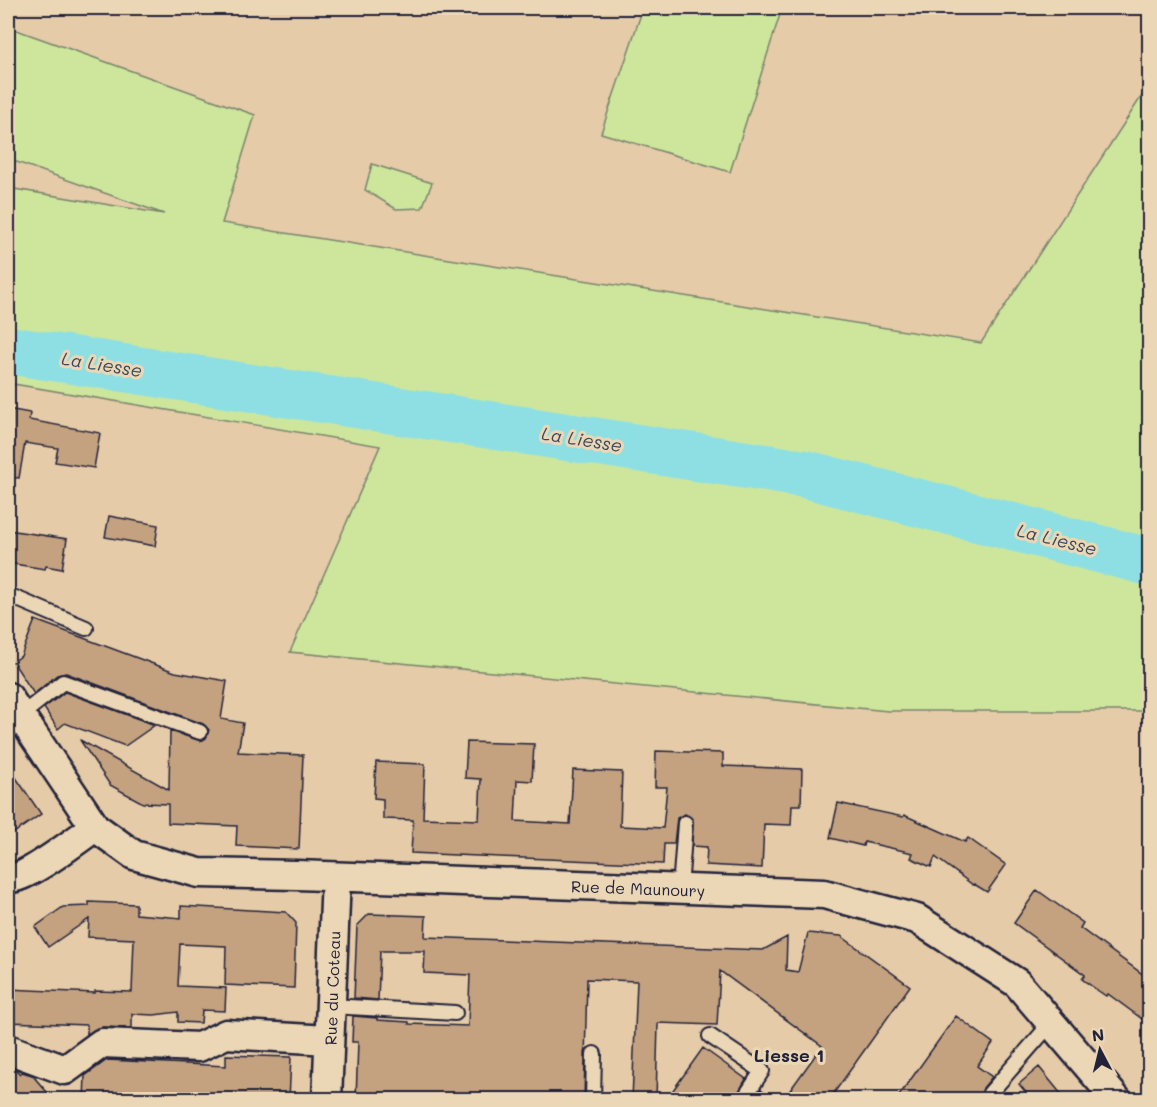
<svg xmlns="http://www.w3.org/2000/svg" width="1157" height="1107" viewBox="0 0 1157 1107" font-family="Mali,sans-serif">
	<rect width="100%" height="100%" fill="#e5cba8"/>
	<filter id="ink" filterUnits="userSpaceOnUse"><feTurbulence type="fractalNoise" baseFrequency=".0167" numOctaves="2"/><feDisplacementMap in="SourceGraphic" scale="12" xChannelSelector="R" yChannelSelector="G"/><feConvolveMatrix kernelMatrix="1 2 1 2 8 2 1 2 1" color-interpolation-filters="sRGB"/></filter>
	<g filter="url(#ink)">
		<path fill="#cde69c" stroke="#78846c" stroke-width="1.5" d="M643,8H782L730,172L601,133Z
			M8,27L255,115L222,223L981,343L1147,88L1149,90V711H888L290,652L380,446L8,383V188L164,214L8,159Z
			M372,164L432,183L422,208L396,209L365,190Z"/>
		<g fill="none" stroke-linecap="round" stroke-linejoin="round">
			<path stroke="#8edfe4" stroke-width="48" d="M8,350L805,474L1150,562"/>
		</g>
		<path fill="#c4a280" stroke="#22223b" stroke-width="1.5" d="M8,409L30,413L29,420L100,433L94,468L55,462L58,448L25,443L19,478L8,477Z
			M109,516L158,525L155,546L105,537Z
			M8,530L67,539L62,569L46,566L45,569L8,563Z
			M35,620L175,672L227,681L221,719L243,723L238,752L303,755L299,849L236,846L237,826L168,823V804L143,803L110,785L80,740L169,790L170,731L201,741L206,738L209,730L203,724L66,673L57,675L34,694L13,662L21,656Z
			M65,692L155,725L125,746L65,723L58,729L44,708Z
			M467,742L534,744L532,781L517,780L515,821L570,824L573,770L622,772L620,826L663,828L667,787H655L656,751L723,753V766L802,769L801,805H792L791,825L764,824L762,868L706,865L707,847L692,846L693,820L685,814L677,818L674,844H664L663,864L411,853L413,820L383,819V799L374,798L376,762L425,764L423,818L479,820L481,779L465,778Z
			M8,766L41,814L8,837Z
			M838,803L903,817L904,815L965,842L968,838L1006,865L987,892L974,884L973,885L935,857L931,867L911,858L913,853L864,842L863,846L830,838Z
			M1037,890L1083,923L1080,928L1149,979V1024L1108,994L1106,996L1097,990L1082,979L1085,975L1014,923Z
			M89,902L136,904V914L181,918V906L286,912L296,923L294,988L225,985L226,946L180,944L178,986L226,988L225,1011L202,1010L201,1023L178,1022V1012L154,1015L132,1014V1028L103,1027L87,1034V1025L8,1022V989L95,993V991L132,992L134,939L88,937L89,919L48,947L35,927L63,907L89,906Z
			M369,914L426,916L425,937L763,950L787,937L786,970L798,972L808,933L841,936L910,986L829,1100H783L822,1046L720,971L717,1025L658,1023L656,1100H632L637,981L587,979L584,1100H356L358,1042H352L353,1016L377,1018V1020L409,1022V1024L468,1026L470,975L424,973L425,951H380L378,1000L354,998L357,926Z
			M956,1016L993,1043L977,1066L992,1077L983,1088L982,1096L980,1100H896Z
			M703,1048L746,1079L734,1100H666Z
			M226,1055L291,1057L289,1100H224L154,1096V1099L106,1098V1100H84L85,1076L107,1060L226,1066Z
			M8,1066L15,1069L20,1074L22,1072L32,1075L54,1100H8Z
			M1039,1067L1066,1100H1032L1019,1084Z
			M761,1089L775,1100H754Z"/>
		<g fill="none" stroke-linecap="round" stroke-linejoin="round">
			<defs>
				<path id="service" d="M8,595L86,628
					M20,716L63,682L200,732
					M680,889L685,823
					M331,1006L455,1013
					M710,1036L762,1071L743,1100
					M593,1100L594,1054
					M998,1100L990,1093L1051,1023"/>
				<path id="minor" d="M8,697L95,827L134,855L199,873L297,875L824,894L917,919L1017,983L1117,1100
					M8,878C24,881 79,838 95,827
					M8,1049L65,1070L102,1043L199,1047L226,1034L329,1040
					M327,1100L336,877"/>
			</defs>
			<use href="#service" stroke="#22223b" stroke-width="18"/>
			<use href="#minor" stroke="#22223b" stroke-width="33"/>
			<use href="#service" stroke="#ebd7b5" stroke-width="14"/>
			<use href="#minor" stroke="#ebd7b5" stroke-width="28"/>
		</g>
	</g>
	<g text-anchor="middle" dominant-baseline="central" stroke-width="6" stroke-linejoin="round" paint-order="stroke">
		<g font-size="16" fill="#22223b" stroke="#ebd7b5">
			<text transform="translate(638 888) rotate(2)">Rue de Maunoury</text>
			<text transform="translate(332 988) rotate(-88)">Rue du Coteau</text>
		</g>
		<g font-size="18" font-style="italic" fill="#38485d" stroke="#ebd7b5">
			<text transform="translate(102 364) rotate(9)">La Liesse</text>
			<text transform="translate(582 439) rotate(9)">La Liesse</text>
			<text transform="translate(1057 539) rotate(14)">La Liesse</text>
		</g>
		<g font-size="18" font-weight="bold" fill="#22223b" stroke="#ebd7b5">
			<text x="789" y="1055">Liesse 1</text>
		</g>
	</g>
	<rect width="1157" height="1107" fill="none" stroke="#ebd7b5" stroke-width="30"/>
	<rect x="15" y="15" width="1127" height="1077" fill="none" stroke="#22223b" stroke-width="2" filter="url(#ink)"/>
	<g transform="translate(1100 1050) rotate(353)" stroke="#ebd7b5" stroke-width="4.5" paint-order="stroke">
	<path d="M0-4.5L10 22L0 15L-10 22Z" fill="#22223b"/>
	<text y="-9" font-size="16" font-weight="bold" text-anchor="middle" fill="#22223b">N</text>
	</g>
</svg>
